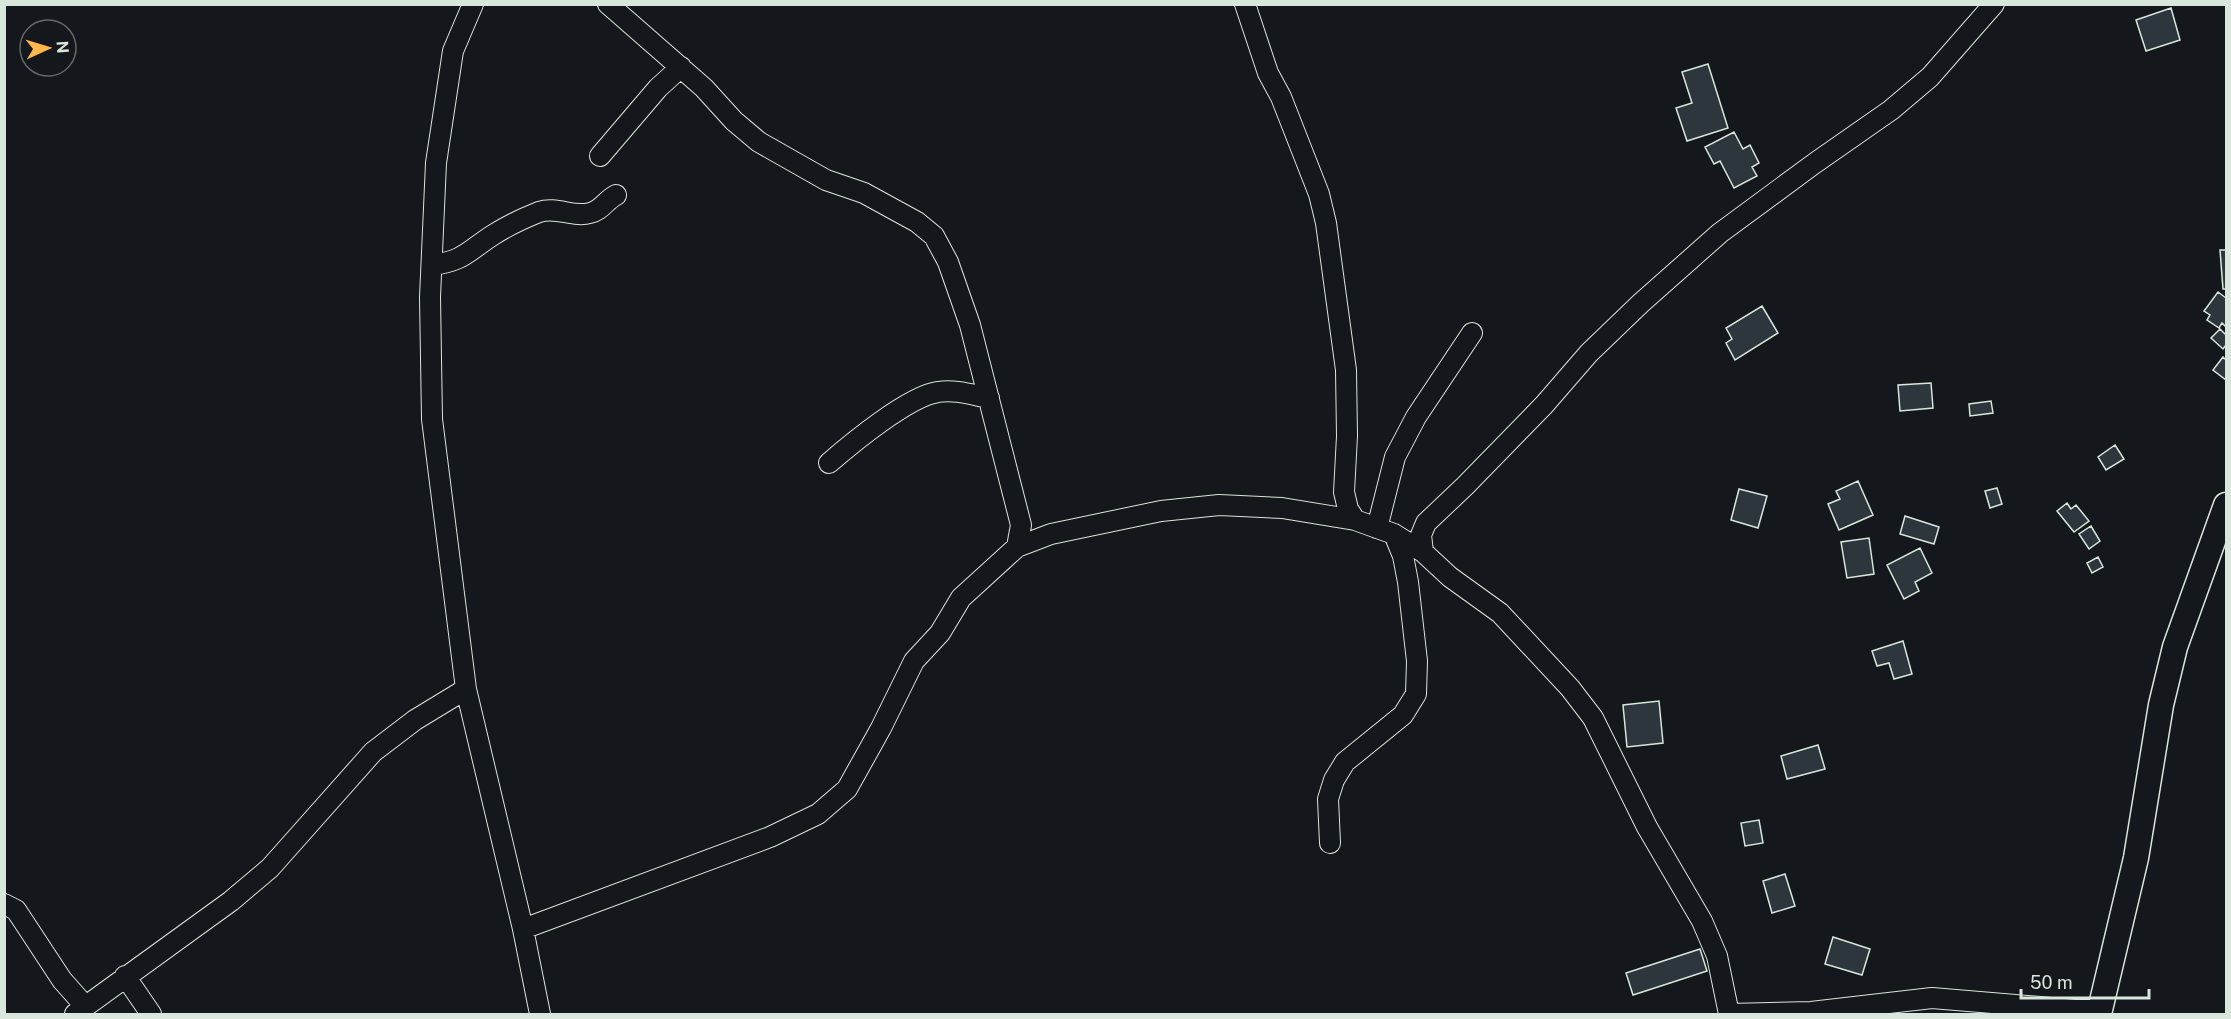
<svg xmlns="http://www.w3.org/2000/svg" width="2231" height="1019" viewBox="0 0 2231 1019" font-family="'Public Sans',sans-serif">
	<rect width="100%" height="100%" fill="#14181c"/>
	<path fill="#2c363c" stroke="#d8e6dc" stroke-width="1.5" d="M2171,8L2180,40L2146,51L2136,20Z
		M1708,64L1728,128L1687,141L1676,108L1692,103L1682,72Z
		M1734,132L1743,149L1750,145L1759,163L1752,167L1757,176L1734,188L1720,161L1714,164L1705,147Z
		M2220,250H2226V289H2223Z
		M2218,292L2226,298V327L2222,323L2219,328L2207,320L2210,315L2204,311Z
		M1762,306L1778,333L1735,360L1726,343L1732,339L1726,328Z
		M2220,329L2226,335V345L2223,349L2211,338Z
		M2223,357L2226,360V380L2213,370Z
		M1931,383L1933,408L1900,411L1898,385Z
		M1991,401L1993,413L1970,416L1969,404Z
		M2115,445L2124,459L2106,470L2098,457Z
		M1858,481L1873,515L1839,530L1828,504L1840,499L1836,491Z
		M1997,488L2002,504L1990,508L1985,491Z
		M1739,489L1767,496L1758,528L1731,520Z
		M2067,503L2071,509L2076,505L2089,521L2074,532L2057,511Z
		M1905,516L1939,527L1934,544L1900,534Z
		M2091,526L2100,541L2089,549L2079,534Z
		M1869,538L1874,574L1847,578L1841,542Z
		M1920,548L1932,573L1915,582L1919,591L1904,599L1887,565Z
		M2098,557L2103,567L2092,573L2087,563Z
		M1903,641L1912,674L1894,679L1889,663L1877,666L1872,651Z
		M1659,701L1663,743L1627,747L1623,705Z
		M1818,745L1825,769L1787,779L1781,756Z
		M1759,820L1763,843L1745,846L1741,823Z
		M1785,874L1795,906L1772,913L1763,881Z
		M1833,937L1870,949L1862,975L1825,964Z
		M1700,949L1707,971L1633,995L1626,973Z"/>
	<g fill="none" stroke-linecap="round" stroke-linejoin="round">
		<defs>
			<path id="minor" d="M473,4L453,51L436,163L430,297L432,419L466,689L523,929L540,1014
				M608,4L704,88L734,121L759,142L826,180L864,193L895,210L917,222L934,236L948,262L970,325L1021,525L1017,547
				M1245,4L1268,73L1281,97L1319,194L1326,223L1346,370L1347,436L1344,492L1348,509L1355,520
				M600,156L658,88L681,67
				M432,265C464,261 468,251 493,235C507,226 524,218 539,212C557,206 573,218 590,213C601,211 606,200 616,195
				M829,463C852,443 909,396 938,392C955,389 973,395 989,398
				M1377,528L1395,457L1416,417L1472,333
				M1423,552L1421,535L1426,523L1465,486L1544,405L1589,353L1641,303L1720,233L1815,163L1891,110L1930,77L1994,4
				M1330,843L1328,799L1334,780L1345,762L1403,715L1416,694L1417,661L1408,582L1403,556L1394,534
				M4,904L16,910L62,980L85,1006
				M523,929L770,837L818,814L847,789L881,728L914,661L940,633L961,598L1017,547L1051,534L1161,511L1219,505L1282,508L1355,520L1394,534L1423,552L1450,577L1500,613L1570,688L1593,718L1647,827L1702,921L1717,956L1729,1014
				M125,976L151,1014
				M75,1014L231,901L270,868L373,752L415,720L466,689
				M1729,1014L1811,1012L1932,998L2075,1010H2100"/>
			<path id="major" d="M2099,1014L2136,858L2161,705L2175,647L2226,505"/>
		</defs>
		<use href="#minor" stroke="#d8e6dc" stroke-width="22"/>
		<use href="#major" stroke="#d8e6dc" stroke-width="27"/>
		<use href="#minor" stroke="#14181c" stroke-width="20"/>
		<use href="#major" stroke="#14181c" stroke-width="24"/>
	</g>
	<rect width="2231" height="1019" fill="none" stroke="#d8e6dc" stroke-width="12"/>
	<g transform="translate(48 48) rotate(86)"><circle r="28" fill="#14181c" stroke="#626a69" stroke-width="1.5"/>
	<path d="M0-4.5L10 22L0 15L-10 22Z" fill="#ffb74d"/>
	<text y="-9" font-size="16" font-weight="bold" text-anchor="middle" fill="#d8e6dc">N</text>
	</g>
	<path d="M2021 989v9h128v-9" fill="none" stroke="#d8e6dc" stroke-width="3"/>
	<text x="2030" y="989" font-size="18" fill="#d8e6dc" stroke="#14181c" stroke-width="4.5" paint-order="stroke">50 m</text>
</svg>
